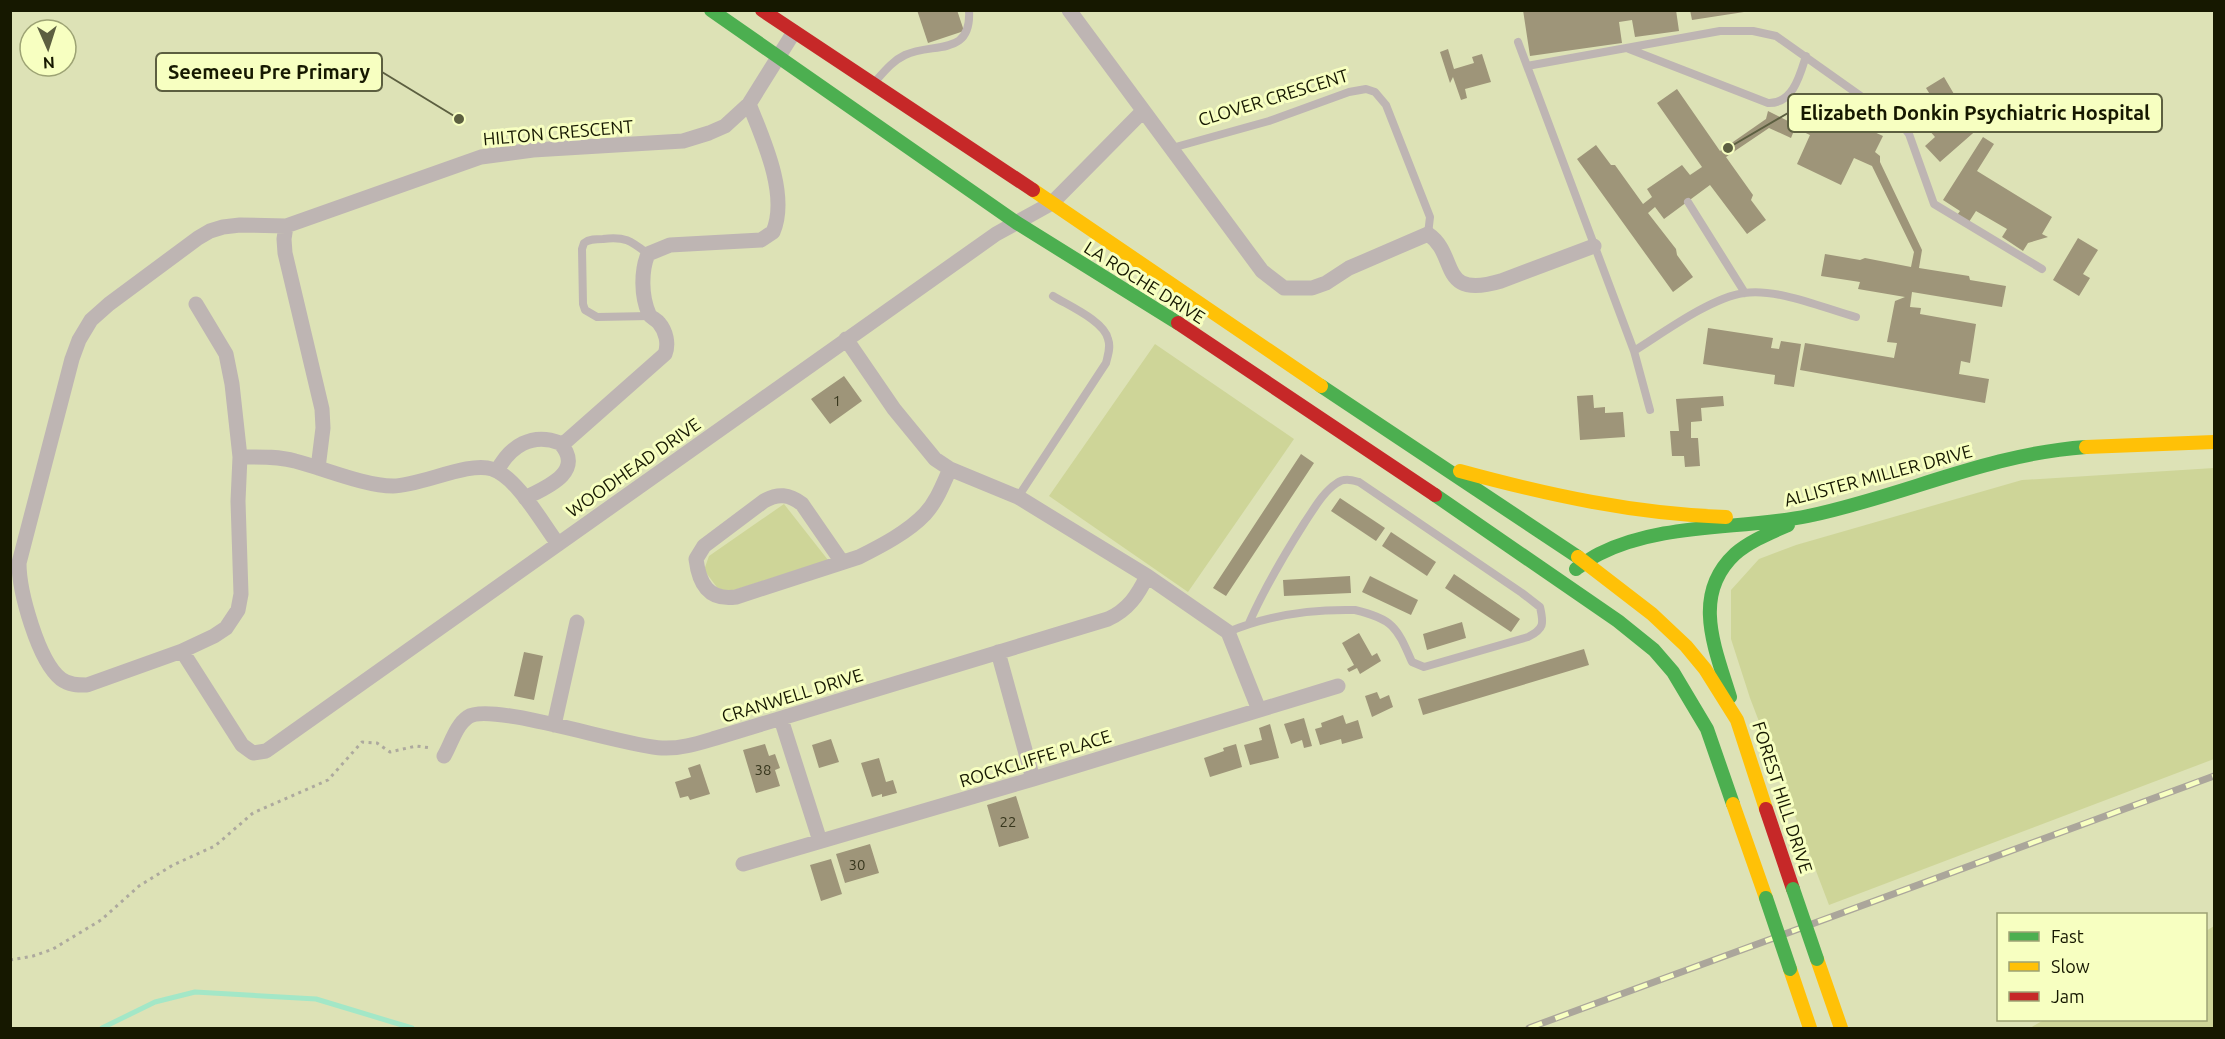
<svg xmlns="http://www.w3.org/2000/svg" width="2225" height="1039" viewBox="0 0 2225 1039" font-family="Ubuntu,sans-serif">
	<rect width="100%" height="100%" fill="#dde2b6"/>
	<path fill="#ced598" d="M1155,344L1294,439L1188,592L1049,496Z
		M2214,468V759L1829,905L1750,698L1731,639V590L1759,559L1796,545L2022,480Z
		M784,504L828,560L722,594L704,570L709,556Z
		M2214,926V1028H2030L2044,1020H2206V931Z"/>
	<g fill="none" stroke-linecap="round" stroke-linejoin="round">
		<path stroke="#a3e7c7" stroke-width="5" d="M102,1028L155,1002L195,992L316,999L412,1028"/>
	</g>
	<path fill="#9e9579" d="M917,10H957L964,31L928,43Z
		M1523,10H1676L1679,31L1635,37L1632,20L1619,22L1622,43L1530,56Z
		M1690,10H1744V12L1692,20Z
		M1448,49L1454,69L1474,63L1472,57L1482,54L1491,82L1465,89L1467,98L1461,100L1453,77L1450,83L1440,52Z
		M1944,77L1961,106L1944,117L1926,88Z
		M1677,89L1720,151L1766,119L1768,111L1790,122L1791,108L1798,109L1802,99L1883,136L1875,152L1880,156V162L1922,250L1919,268L1969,276L1970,280L2006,286L2002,307L1912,292L1910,307L1921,308L1920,314L1976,324L1970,363L1961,361L1959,374L1989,379L1985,403L1800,370L1805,343L1894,358L1897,343L1887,342L1895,301L1905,297L1858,289L1860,282L1821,276L1825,254L1860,260L1865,258L1911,267L1914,252L1872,166L1854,158L1841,185L1797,164L1810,135L1795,128L1791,138L1769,128L1726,157L1753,195L1751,200L1766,220L1747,234L1710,185L1664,219L1655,207L1648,213L1676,249L1677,255L1693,277L1673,292L1577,159L1596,145L1611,165H1615L1643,204L1652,197L1647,189L1682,165L1690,175L1702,167L1657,103Z
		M1965,110L1980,127L1940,162L1925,146L1935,137L1929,130L1938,122L1943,129Z
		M1983,137L1994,144L1977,171L2052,217L2042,234L2048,237L2028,243L2023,251L2002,237L2007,229L1976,211L1967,225L1955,218L1960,211L1943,200Z
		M2078,238L2098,250L2083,274L2090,278L2079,296L2053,280Z
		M1708,328L1773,338L1771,348L1779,349L1781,341L1801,344L1794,387L1774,384L1775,375L1703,364Z
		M844,376L862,401L830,424L811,399Z
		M1593,395L1594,408L1605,407V413L1623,412L1625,437L1580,440L1577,396Z
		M1723,396L1724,406L1701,408L1702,421L1691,422V438H1698L1700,466L1685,467L1684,456H1672L1670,431H1679L1676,399Z
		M1301,454L1314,463L1226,596L1213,588Z
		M1340,498L1385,528L1376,541L1331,511Z
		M1391,532L1436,562L1427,576L1382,546Z
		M1454,574L1520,619L1511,632L1445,588Z
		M1350,576L1351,593L1284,596L1283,580Z
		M1370,576L1418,600L1411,615L1362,592Z
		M1462,622L1466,638L1427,650L1423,634Z
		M1359,633L1372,656L1377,653L1381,661L1360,674L1357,668L1349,672L1347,669L1354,665L1342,643Z
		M1584,649L1589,665L1423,715L1418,699Z
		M524,652L543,656L534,700L514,696Z
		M1377,692L1380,699L1389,695L1393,707L1372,717L1365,696Z
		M1343,715L1346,724L1358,720L1363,738L1342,744L1341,739L1320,745L1315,729L1322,727L1321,723Z
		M1304,718L1312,746L1304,748L1302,740L1291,744L1284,724Z
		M1270,724L1279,758L1250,765L1244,745L1262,740L1259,728Z
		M831,739L839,762L819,768L812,745Z
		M765,744L769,756L775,754L780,768L775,770L780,786L756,793L743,750Z
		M1236,744L1242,767L1210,777L1204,758L1224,751L1223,748Z
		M879,758L886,782L893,780L897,793L882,797V794L872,797L861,763Z
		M700,764L710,794L690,800L688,796L680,798L675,782L691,777L688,768Z
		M1016,796L1029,838L999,847L987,805Z
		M870,844L879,873L845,883L836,854Z
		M831,859L842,894L821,901L810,865Z"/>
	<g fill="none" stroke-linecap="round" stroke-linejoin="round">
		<path stroke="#ada99e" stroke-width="3" stroke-dasharray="3 4.5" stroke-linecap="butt" d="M10,960L33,956L53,949L101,920L139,886L173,865L215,846L253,813L328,780L362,742L377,743L390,752L416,746L431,748"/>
		<path stroke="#beb5b3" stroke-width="8" d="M1518,42L1634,351L1650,410
			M1629,49L1768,103C1793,104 1800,75 1806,56
			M1527,66L1720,31H1753L1776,36L1903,126L1909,134L1934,204L2042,269
			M873,84C883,73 892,61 905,55C934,42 972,57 969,10
			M1172,148L1269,121L1349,92L1366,89L1375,92L1386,105L1430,217L1428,234
			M1688,202L1745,293
			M648,254C631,241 625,236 603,239C596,239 589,239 584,243L582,249L583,304L585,310L597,317L650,316
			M1634,351C1663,333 1710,298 1744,293C1778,288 1823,308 1856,317
			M1018,497L1106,363C1108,355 1111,347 1108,339C1104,321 1069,306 1053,296
			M1228,632C1268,615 1312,609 1355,610C1394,619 1397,628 1412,662L1424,667L1528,637C1544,629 1544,624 1540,607L1522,593L1359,482C1351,480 1344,478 1337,483C1323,492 1314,509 1305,522C1284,555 1265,587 1249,623"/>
		<path stroke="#beb5b3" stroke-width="15" d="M1069,10L1262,271L1284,288H1312L1326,283L1349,268L1428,234C1459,255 1437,300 1501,281L1594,246
			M286,226L284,239L285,253L322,409L323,428L318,468
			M196,304L226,354L232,384L240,457L238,501L241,594L238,610L226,628L214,636L182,651L87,685C78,685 69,685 61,679C38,661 19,591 19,563L72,359L79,340L91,320L109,304L198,238L210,231L223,227L240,225L286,226L481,157L533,150L683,141L709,133L725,126L749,104L794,32
			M846,339L894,409L935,459L950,469L1018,497L1147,576L1228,632L1259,710
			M562,445L665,354C669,344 666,331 659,323C656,319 651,318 649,314C641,296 641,271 648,254L670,245L761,240L773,232C789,195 763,139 749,104
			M240,457C258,457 277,456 295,461C323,468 365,486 393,486C421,486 468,461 492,469C517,477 542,523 558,544
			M497,471C510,446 532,432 560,443C586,472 545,488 525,498
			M842,562L802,504C789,494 778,493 764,501L704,546L696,559C699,583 708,601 736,597L859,557C881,546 908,532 925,514C937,501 943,484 950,469
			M182,651L242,745L253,753L266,751L996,234L1052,203L1142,112
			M998,652L1033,779
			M781,719L820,841
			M554,725L577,622
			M444,756C451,744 456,725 468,717C490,701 627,747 662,748C681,749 699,743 716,738L1108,619C1128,610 1138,595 1147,576
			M743,864L1033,779L1338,686"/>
		<path stroke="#4caf50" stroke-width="14" d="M711,10L1017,223L1178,323
			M1321,386L1578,557
			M1435,495L1618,621L1654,650L1673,672L1707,729L1733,804
			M1576,569C1583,564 1591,558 1599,554C1663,522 1740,530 1808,516C1904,496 1987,454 2086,447
			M1730,697C1715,648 1691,595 1735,554C1750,541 1770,533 1788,525"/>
		<path stroke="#ffc107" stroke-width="14" d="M1033,190L1321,386
			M2086,447L2214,442
			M1460,471C1548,495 1635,514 1726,517
			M1578,557L1652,614L1686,646L1705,669L1737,720L1766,809
			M1733,804L1766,898
			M1817,959L1841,1028
			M1790,969L1810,1028"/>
		<path stroke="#c62828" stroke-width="14" d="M762,10L1033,190
			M1178,323L1435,495
			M1766,809L1793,889"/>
		<defs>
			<path id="rail" d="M1529,1028L2214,776"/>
		</defs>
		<use href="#rail" stroke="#aba69b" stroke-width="7"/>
		<use href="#rail" stroke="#f7ffc1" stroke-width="4.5" stroke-dasharray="14" stroke-linecap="butt"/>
		<path stroke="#4caf50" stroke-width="14" d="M1793,889L1817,959
			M1766,898L1790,969"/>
	</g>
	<g text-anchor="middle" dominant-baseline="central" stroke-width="6" stroke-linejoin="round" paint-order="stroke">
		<g font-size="15" fill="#38371e">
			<text x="837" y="400">1</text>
			<text x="763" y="769">38</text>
			<text x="1008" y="821">22</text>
			<text x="857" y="864">30</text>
		</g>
		<g font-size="18" fill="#161800" stroke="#f7ffc1">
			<text transform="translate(1273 97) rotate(-17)">CLOVER CRESCENT</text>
			<text transform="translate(558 132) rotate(-5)">HILTON CRESCENT</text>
			<text transform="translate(1145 282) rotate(32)">LA ROCHE DRIVE</text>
			<text transform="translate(633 467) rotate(-35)">WOODHEAD DRIVE</text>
			<text transform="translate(1878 475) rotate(-15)">ALLISTER MILLER DRIVE</text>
			<text transform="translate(792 695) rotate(-17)">CRANWELL DRIVE</text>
			<text transform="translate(1035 758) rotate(-17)">ROCKCLIFFE PLACE</text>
			<text transform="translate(1783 797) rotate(72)">FOREST HILL DRIVE</text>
		</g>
	</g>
	<path fill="none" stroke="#5c5f40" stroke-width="2" d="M459 119L382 72M1728 148L1788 113"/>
	<g fill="#5c5f40" stroke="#f7ffc1" stroke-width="2">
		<circle cx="459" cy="119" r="6"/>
		<circle cx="1728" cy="148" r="6"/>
	</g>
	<g fill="#f7ffc1" stroke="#5c5f40" stroke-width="2">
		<rect x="156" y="53" width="226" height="38" rx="6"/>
		<rect x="1788" y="94" width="374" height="38" rx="6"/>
	</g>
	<g font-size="20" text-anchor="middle" font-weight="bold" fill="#161800">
		<text x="269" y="79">Seemeeu Pre Primary</text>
		<text x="1975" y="120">Elizabeth Donkin Psychiatric Hospital</text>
	</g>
	<rect width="2225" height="1039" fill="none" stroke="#161800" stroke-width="24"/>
	<rect x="1997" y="913" width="210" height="108" fill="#f7ffc1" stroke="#9da374" stroke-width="1.5"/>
	<rect x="2009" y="932" width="30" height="9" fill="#4caf50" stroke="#9da374" stroke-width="1.5"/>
	<text x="2051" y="943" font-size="18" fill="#161800">Fast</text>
	<rect x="2009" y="962" width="30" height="9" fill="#ffc107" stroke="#9da374" stroke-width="1.5"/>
	<text x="2051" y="973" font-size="18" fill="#161800">Slow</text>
	<rect x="2009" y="992" width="30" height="9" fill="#c62828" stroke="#9da374" stroke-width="1.5"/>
	<text x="2051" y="1003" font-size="18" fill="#161800">Jam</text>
	<g transform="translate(48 48) rotate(177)"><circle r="28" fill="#f7ffc1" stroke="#9da374" stroke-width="1.5"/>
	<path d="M0-4.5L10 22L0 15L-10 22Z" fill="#5c5f40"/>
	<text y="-9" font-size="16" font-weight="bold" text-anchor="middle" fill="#161800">N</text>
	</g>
</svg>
